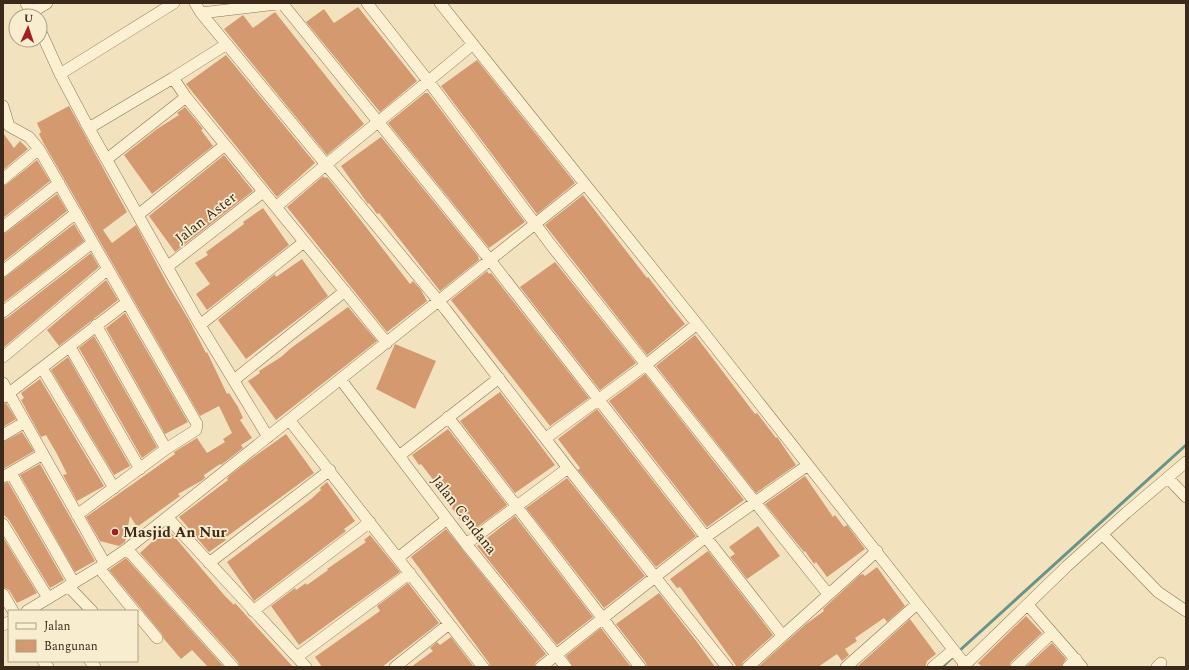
<svg xmlns="http://www.w3.org/2000/svg" width="1189" height="670" viewBox="0 0 1189 670" font-family="Spectral,serif">
	<rect width="100%" height="100%" fill="#f2e3be"/>
	<g fill="none" stroke-linecap="round" stroke-linejoin="round">
		<path stroke="#689388" stroke-width="3" d="M958,652L1186,445
			M942,667L954,656"/>
	</g>
	<path fill="#d59970" d="M358,7L417,81L380,112L306,22L324,9L334,23Z
		M275,12L364,124L327,155L224,29L243,15L253,28Z
		M226,55L315,163L277,197L186,84Z
		M477,60L575,183L537,214L441,86Z
		M425,93H428L525,222L489,248L388,123Z
		M69,106L127,212L103,230L112,243L136,225L168,285L190,322L206,353L207,352L227,394L229,393L238,407L243,418L240,420L252,438L241,445L243,448L221,465L220,464L204,475L205,478L201,481L178,494L180,496L137,527L130,516L125,542L119,546L100,541L86,517L175,454L174,452L197,438L207,453L225,442L223,439L232,433L219,406L200,416L43,142L39,134L41,132L37,123Z
		M185,107L203,129L201,130L213,146L152,194L124,155L157,129L179,115L177,113Z
		M3,133L14,148L20,141L28,149L3,170Z
		M381,137L478,256L479,260L440,291L379,213L377,214L369,203L368,204L341,166Z
		M224,155L253,191L175,252L149,216Z
		M37,160L50,181L3,218V186L7,184Z
		M323,176L325,178L327,177L335,187L410,284L413,281L421,290L427,301L387,332L287,207Z
		M57,194L67,211L3,262V234L7,232Z
		M583,195L647,278L648,277L685,324L647,355L545,225Z
		M263,208L289,245L207,310L196,294L210,284L195,263L208,255L206,252L244,224L243,222Z
		M74,224L84,241L3,303V278L7,276Z
		M91,253L99,267L3,348V319L7,318Z
		M302,259L328,296L246,359L218,320L275,274L276,277Z
		M555,262L636,363L600,390L520,287Z
		M487,271L489,274L491,273L589,398L550,426L451,300Z
		M106,280L118,300L59,346L47,330Z
		M348,307L377,341L276,420L248,381L260,373L259,371L281,357L291,348Z
		M125,313L188,422L165,434L106,328Z
		M695,335L755,414L757,413L776,438L777,437L796,465L756,493L656,366Z
		M94,336L157,447L142,458L79,348Z
		M395,344L436,361L415,409L376,389Z
		M68,357L130,466L114,475L51,370Z
		M645,374L744,500L707,527L609,401Z
		M40,379L104,486L77,501L63,475L67,474L57,454L46,435L41,437L21,400L24,398L21,393Z
		M500,392L555,465L515,493L460,421Z
		M6,403L16,419L3,427V404Z
		M597,409L696,536L656,567L578,470L580,468L558,439Z
		M448,429L507,505L472,531L464,519L461,521L450,505L449,506L433,483L435,482L421,464L419,465L412,455Z
		M22,432L34,451L3,469V442Z
		M286,434L314,473L225,538L226,540L209,552L179,517L228,480L227,479L229,476L251,459Z
		M40,464L95,561L75,572L20,475Z
		M805,476L833,517L835,515L844,527L847,525L865,549L827,577L816,562L814,564L805,551L804,552L765,504Z
		M567,478L645,576L604,608L526,508Z
		M8,482L64,580L50,588L9,520L3,514V484Z
		M327,482L355,521L344,529L346,531L334,540L254,601L227,562L311,499L321,490L320,488Z
		M515,516L593,617L557,645L477,546Z
		M758,526L780,556L747,579L730,557L735,554L729,547Z
		M167,528L224,595L234,605L235,603L293,667H240L238,662L140,553Z
		M446,529L546,654L536,662L534,667H490L489,663L411,557Z
		M370,535L400,572L299,645L271,606L295,588L296,590L306,583L307,585L328,570L327,569L366,542L364,540Z
		M3,537L37,593L17,603L9,590L3,587Z
		M708,551L773,635L743,662L741,667H737L680,587L677,588L670,579Z
		M126,558L224,667H208L192,650L181,659L175,652L164,639L162,634L109,570Z
		M877,567L905,606L887,622L884,618L855,638L857,641L845,649L849,655L842,661L837,654L818,667H758L806,624L824,611L823,609L860,575L863,574L865,576Z
		M408,583L439,623L382,667H322L315,657L380,611L377,606Z
		M659,593L697,642L715,667H647L646,663L616,624Z
		M1026,616L1042,633L1011,662L1009,667H982L978,663Z
		M910,619L936,654L927,661L926,665L924,667H857Z
		M601,628L631,667H573L566,656Z
		M451,637L474,667H411L433,651L430,648L437,642L440,645Z
		M1052,643L1066,659L1061,667H1026Z"/>
	<g fill="none" stroke-linecap="round" stroke-linejoin="round">
		<defs>
			<path id="minor" d="M26,3L34,16
				M195,3L201,13L446,310L568,468L727,667
				M282,3L490,260L782,635
				M367,3L429,82L551,245L828,594
				M440,3L697,324L967,667
				M32,12L47,3
				M201,13L285,3
				M40,30L60,74L87,125L200,325L268,437
				M227,44L173,78L186,97L387,343
				M60,74L174,3
				M3,106L9,126L29,137L39,149L197,424L196,430L166,449L77,515
				M89,128L173,78
				M107,159L186,97
				M3,179L39,149
				M276,207C340,151 408,99 473,44
				M138,215L225,145
				M3,227L59,183
				M167,267L263,192
				M3,271L76,213
				M3,312L92,243
				M96,325L166,449
				M200,325L304,242
				M70,347L140,469
				M3,357L108,269
				M42,368L114,488
				M234,380L345,291
				M341,380L466,544L566,667
				M3,383L105,564
				M4,397L126,303
				M448,417L640,667
				M290,421L483,667
				M3,435L25,422
				M546,438L647,364L697,324
				M399,456L499,378
				M11,473L74,583
				M3,477L43,454
				M1168,478L1186,497
				M167,517L306,667
				M3,524L48,598
				M1103,535L1158,592L1186,611
				M466,544L568,468
				M127,549L233,667
				M398,558L447,519
				M209,563L330,470
				M99,568L134,611
				M68,586L92,611
				M3,594L13,611
				M1028,605L1082,667
				M27,611L105,564L127,549L584,185
				M253,611L370,522
				M137,614L157,638
				M3,625L9,622
				M297,657L410,573
				M43,661L48,667
				M90,661L95,667
				M395,667L449,624
				M541,667L707,536L808,465
				M748,667L877,551
				M846,667L917,604
				M933,667L953,650
				M963,667L1067,566L1126,513L1186,462
				M1016,667L1052,633
				M1068,667L1076,659
				M1157,667L1161,663"/>
		</defs>
		<use href="#minor" stroke="#8d7255" stroke-width="12"/>
		<use href="#minor" stroke="#fcf0d3" stroke-width="11"/>
	</g>
	<circle fill="#a21e20" stroke="#f9edcf" stroke-width="1.5" cx="115" cy="532" r="4"/>
	<g text-anchor="middle" dominant-baseline="central" stroke-width="3.5" stroke-linejoin="round" paint-order="stroke">
		<g font-size="15" fill="#3b2a1b" stroke="#f9edcf">
			<text transform="translate(206 218) rotate(-38)">Jalan Aster</text>
			<text transform="translate(464 515) rotate(52)">Jalan Cendana</text>
		</g>
		<g font-size="15" font-weight="bold" fill="#3b2a1b" stroke="#f9edcf" text-anchor="start">
			<text x="123" y="532">Masjid An Nur</text>
		</g>
	</g>
	<rect width="1189" height="670" fill="none" stroke="#3b2a1b" stroke-width="8"/>
	<rect x="8" y="610" width="130" height="52" fill="#f9edcf" stroke="#ad9f87"/>
	<rect x="16" y="623" width="20" height="6" fill="#fcf0d3" stroke="#ad9f87"/>
	<text x="44" y="630" font-size="12" fill="#3b2a1b">Jalan</text>
	<rect x="16" y="640" width="20" height="12" fill="#d59970" stroke="#ad9f87"/>
	<text x="44" y="650" font-size="12" fill="#3b2a1b">Bangunan</text>
	<g transform="translate(28 28) rotate(3)"><circle r="19" fill="#f9edcf" stroke="#ad9f87"/>
	<path d="M0-3L7 15L0 10L-7 15Z" fill="#a21e20"/>
	<text y="-6" font-size="11" font-weight="bold" text-anchor="middle" fill="#3b2a1b">U</text>
	</g>
</svg>
